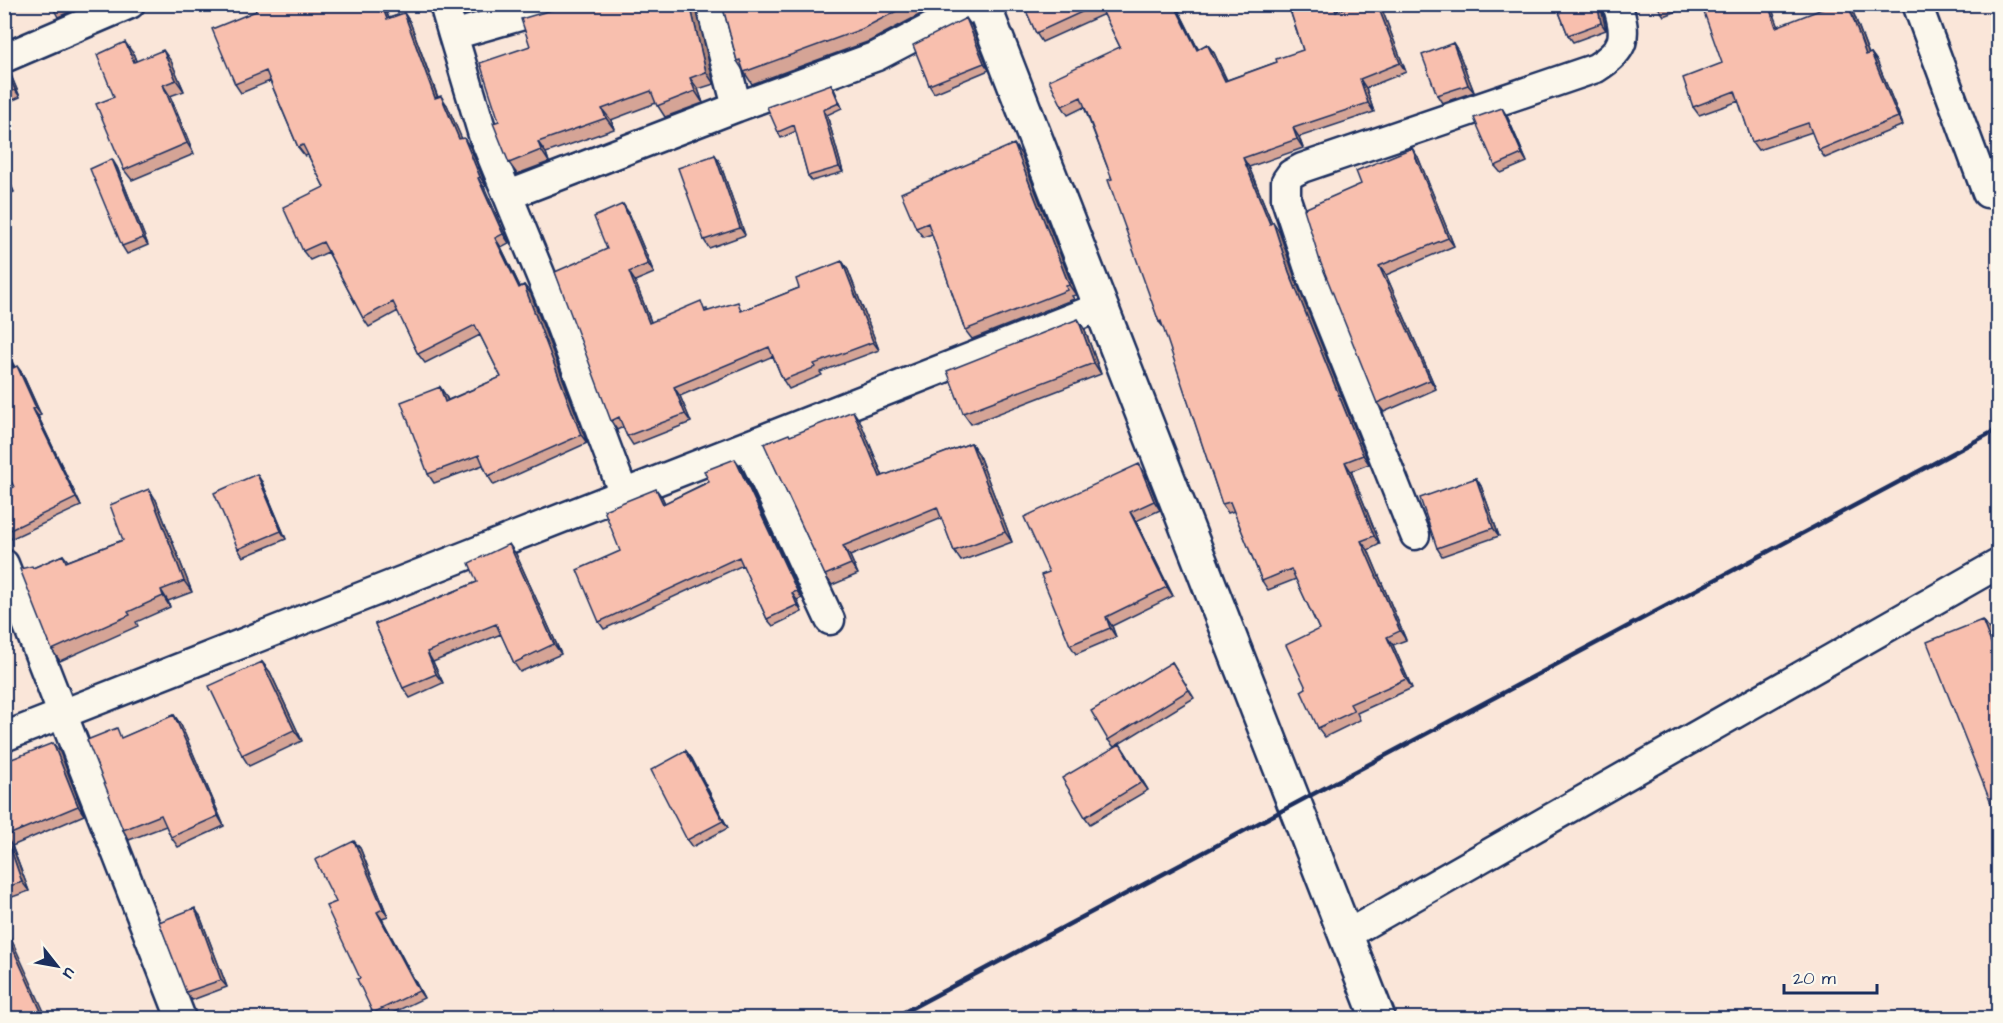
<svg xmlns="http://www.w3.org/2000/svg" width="2003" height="1023" viewBox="0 0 2003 1023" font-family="'Architects Daughter',sans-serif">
	<rect width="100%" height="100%" fill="#fae6d9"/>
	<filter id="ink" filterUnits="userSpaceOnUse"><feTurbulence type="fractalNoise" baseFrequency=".0167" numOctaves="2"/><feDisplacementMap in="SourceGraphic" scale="12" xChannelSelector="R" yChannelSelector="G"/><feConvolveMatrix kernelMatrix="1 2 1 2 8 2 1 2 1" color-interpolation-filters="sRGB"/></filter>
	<g filter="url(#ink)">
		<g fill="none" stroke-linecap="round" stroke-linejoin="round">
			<defs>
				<path id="street" d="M444,4L453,35
					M562,4L453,35L483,135L552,303L623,492
					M710,4L737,107L877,56L976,4
					M1917,4L1987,193
					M4,58L130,4
					M509,195L737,107
					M749,446L830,620
					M1415,535L1311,275L1286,199V181L1291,174L1302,168L1596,68C1625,50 1628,37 1617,4
					M4,564L181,1018
					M4,737L1102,306
					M1346,935L1998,564"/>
				<path id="secondary" d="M983,4L1378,1018"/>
			</defs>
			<use href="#street" stroke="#1b2f5e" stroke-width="33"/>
			<use href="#secondary" stroke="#1b2f5e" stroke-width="38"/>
			<use href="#street" stroke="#fbf7ec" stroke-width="28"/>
			<use href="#secondary" stroke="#fbf7ec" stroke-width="33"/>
			<path stroke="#1b2f5e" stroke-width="4.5" d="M893,1018L1998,429"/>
		</g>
		<path fill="#d5a496" stroke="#1b2f5e" stroke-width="1.5" d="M51,4H87L58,17Z
			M254,4H383L389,18L404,13L410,22L438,97L447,105L461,138L470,147L486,186L484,187L509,243L501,247L520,287L524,285L531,294L587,443L494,485L488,476L483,465L434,483L428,474L440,387L446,396L448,400L501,377L480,335L425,363L418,354L398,311L369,327L363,318L328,252L310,260L303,251L324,187L308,155L305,156L298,147L270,81L241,93L235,84L256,11Z
			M565,4H695L714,84L698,89L703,103L665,117L656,103L611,120L614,129L546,153L549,162L517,174L509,163L499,121L530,46L558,8Z
			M722,4H940L870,41L752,84L737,61Z
			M1023,4H1151L1153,9H1178L1198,49L1207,44L1214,53L1227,80L1277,62L1303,50L1288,4H1336L1339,11L1354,4L1380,5L1406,72L1366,88L1374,112L1299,137L1303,148L1249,167L1272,223L1273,222L1279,231L1296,281L1369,464L1351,471L1380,544L1368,550L1406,640L1393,645L1412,688L1357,713L1360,720L1325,737L1318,728L1306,688L1319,629L1296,579L1268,590L1262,581L1234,511L1228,513L1222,504L1164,328L1159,322L1112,179L1084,107L1068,115L1062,106L1120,47L1104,14L1042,42L1036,33Z
			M1556,4H1601V8L1606,30L1573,42L1568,35Z
			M1656,4H1696L1664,16Z
			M1770,4L1778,26L1852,9L1869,54L1871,53L1877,61L1903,125L1825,158L1819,150L1812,132L1758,150L1752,142L1739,101L1699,115L1693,107L1722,63Z
			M971,25L989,70L934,93L929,85Z
			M1453,43L1458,51L1474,92L1442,103L1437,95Z
			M133,53L136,61H171L184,91L170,96L194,154L132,180L124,170L114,97Z
			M4,66L10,73L20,97L4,104Z
			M831,84L834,89L842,108L827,115L843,172L812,181L808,176L796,131L781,138L778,132Z
			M1507,116L1527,162L1501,173L1495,166Z
			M1021,154L1076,295L1072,296L1074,299L972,339L965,330L932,234L923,237L916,228Z
			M715,155L720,163L745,235L709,248L704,240Z
			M1418,157L1454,246L1386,275L1436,389L1384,412L1377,403L1361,184Z
			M117,167L148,245L127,254L122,246Z
			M4,169L14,192L4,196Z
			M629,213L654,273L635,281L651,322L707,309V311L744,310L799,288L842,261L848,270L879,350L820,372L822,375L789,389L783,380L773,356L680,396L691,422L633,445L627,436L623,427L617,430L611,421L607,249Z
			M1085,330L1101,374L971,424L963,413Z
			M4,346L15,367L22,373L41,415L38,416L81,506L4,542V491L14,487L4,466Z
			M860,421L883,476L971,443L978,453L1012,542L961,561L954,551L942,518L850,556L858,574L832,585L825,575L791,436Z
			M740,466L802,598L797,600L802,612L773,626L767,619L743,565L604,629L599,622L620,551L662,497L665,503Z
			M1145,473L1160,510L1136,521L1173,596L1112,626L1116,637L1076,654L1070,645L1049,572Z
			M1476,478L1481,486L1499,536L1442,556L1437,548Z
			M262,482L286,539L243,557L238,549Z
			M156,500L192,592L168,601L170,607L136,622L138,626L60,661L52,650L33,568L63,555L68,561L123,540Z
			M516,554L561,654L520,672L514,663L501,634L433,662L443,683L410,698L403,688L375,624L477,582Z
			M4,611L11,628L4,630Z
			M262,662L270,672L302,741L249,766L242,755Z
			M1172,662L1194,698L1114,747L1108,740Z
			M174,715L181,725L224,826L178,847L171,837L166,826L129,840L123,830L124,737Z
			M686,751L692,759L728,828L692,847L687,840Z
			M60,752L84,815L12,846L29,891L4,900V762Z
			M1125,752L1148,790L1090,824L1085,817Z
			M360,848L388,917L382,919L424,998L382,1018H376L373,1013L360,978Z
			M200,916L227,987L192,1000L186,992Z"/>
		<path fill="#ae867a" stroke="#1b2f5e" stroke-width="1.5" d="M381,4H383L393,28L387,19Z
			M690,4H695L714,84L706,72Z
			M1174,4L1178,9L1203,59L1197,50Z
			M1333,4H1336L1342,21L1336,12Z
			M1377,4H1380L1406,72L1400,63Z
			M1597,4H1601V8L1606,30L1601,23Z
			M1768,4H1770L1782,35L1776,27Z
			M1848,4H1849L1852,9L1872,63L1866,55Z
			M404,13L410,22L441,107L435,98Z
			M966,18L971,25L989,70L984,63Z
			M125,42L133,53L141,73L134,62Z
			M1453,43L1458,51L1474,92L1468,85Z
			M1207,44L1214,53L1231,90L1225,81Z
			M163,50L171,61L184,91L176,80Z
			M1871,53L1877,61L1903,125L1898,117Z
			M5,66L10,73L20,97L15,90Z
			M690,78L698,89L703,103L695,91Z
			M1360,79L1366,88L1374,112L1368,103Z
			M831,84L834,89L842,108L839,103Z
			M163,85L170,96L194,154L187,143Z
			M441,96L447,105L466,148L459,139Z
			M1502,108L1507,116L1527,162L1522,154Z
			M602,109L611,120L614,129L606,118Z
			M823,110L827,115L843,172L839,167Z
			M1293,128L1299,137L1303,148L1297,139Z
			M464,138L470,147L486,186L480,177Z
			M538,142L546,153L549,162L541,150Z
			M1014,144L1021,154L1076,295L1069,285Z
			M1412,148L1418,157L1454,246L1448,238Z
			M715,155L720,163L745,235L740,228Z
			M1243,158L1249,167L1276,233L1270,224Z
			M112,159L117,167L148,245L143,238Z
			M4,169L14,192L8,185L4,175Z
			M478,178L484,187L509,243L503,234Z
			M623,204L629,213L654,273L648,264Z
			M1273,222L1279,231L1296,281L1369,464L1363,455L1289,272Z
			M495,238L501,247L525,297L519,288Z
			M842,261L848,270L879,350L873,342Z
			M1379,266L1386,275L1436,389L1430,380Z
			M629,272L635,281L655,332L649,323Z
			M524,285L531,294L587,443L581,435Z
			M1078,319L1085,330L1101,374L1094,363Z
			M4,346L18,375L13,368L4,349Z
			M17,366L22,373L41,415L36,408Z
			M440,387L446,396L451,410L445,402Z
			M674,387L680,396L691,422L685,414Z
			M33,409L38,416L81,506L76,498Z
			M853,411L860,421L887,487L880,477Z
			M971,443L978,453L1012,542L1005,532Z
			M735,459L740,466L802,598L797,591Z
			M1345,462L1351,471L1380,544L1374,536Z
			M1139,464L1145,473L1160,510L1154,501Z
			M257,474L262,482L286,539L281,531Z
			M1476,478L1481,486L1499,536L1493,528Z
			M149,489L156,500L192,592L184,581Z
			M656,489L662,497L668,511L663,504Z
			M1130,512L1136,521L1173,596L1167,587Z
			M1361,541L1368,550L1406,640L1400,631Z
			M509,544L516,554L561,654L554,644Z
			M843,546L850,556L858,574L851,564Z
			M161,590L168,601L170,607L163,596Z
			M792,593L797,600L802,612L797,605Z
			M4,611L11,628L5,619Z
			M1106,617L1112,626L1116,637L1110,628Z
			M1982,620L1990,630L1998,653V661Z
			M1387,637L1393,645L1412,688L1406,679Z
			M427,652L433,662L443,683L436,674Z
			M262,662L270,672L302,741L294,730Z
			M174,715L181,725L224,826L218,816Z
			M53,743L60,752L84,815L78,806Z
			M1120,744L1125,752L1148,790L1142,782Z
			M686,751L692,759L728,828L723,821Z
			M6,836L12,846L29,891L22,882Z
			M354,841L360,848L388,917L383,909Z
			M195,908L200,916L227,987L221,980Z
			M377,912L382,919L424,998L419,991Z
			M4,923L47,1018H44L4,929Z"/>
		<path fill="#f8bfae" stroke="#1b2f5e" stroke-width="1.5" d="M51,4H62L53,9Z
			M254,4H381L387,19L404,13L435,98L441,96L459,139L464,138L480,177L478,178L503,234L495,238L519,288L524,285L581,435L488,476L479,455L428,474L401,402L440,387L445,402L501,377L475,325L418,354L393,302L363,318L323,242L303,251L283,207L324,187L303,145L298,147L266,71L235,84L212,29L256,11Z
			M565,4H690L706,72L690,78L695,91L657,106L651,91L602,109L606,118L538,142L541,150L509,163L493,123L499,121L480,63L530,46L521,19L558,8Z
			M722,4H910L862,29L744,72L740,60L737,61Z
			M1023,4H1099L1036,33Z
			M1099,4H1149L1152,10L1163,4H1174L1197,50L1207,44L1225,81L1277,62L1276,59L1303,50L1288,4H1333L1336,12L1354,4H1377L1400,63L1360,79L1368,103L1293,128L1297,139L1243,158L1270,224L1273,222L1289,272L1363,455L1345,462L1374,536L1361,541L1400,631L1387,637L1406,679L1350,704L1354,711L1318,728L1301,691L1306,688L1286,645L1319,629L1291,569L1262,581L1230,502L1222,504L1161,321L1159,322L1108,180L1112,179L1081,97L1062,106L1049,80L1120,47Z
			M1556,4H1597L1601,23L1568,35Z
			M1656,4H1668L1658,8Z
			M1701,4H1768L1776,27L1835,4H1848L1866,55L1871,53L1898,117L1819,150L1808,123L1752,142L1735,91L1693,107L1683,78L1722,63Z
			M966,18L984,63L929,85L913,45Z
			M125,42L134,62L163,50L176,80L163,85L187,143L124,170L96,104L114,97L97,55Z
			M1453,43L1468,85L1437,95L1422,55Z
			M4,66L15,90L4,95Z
			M831,84L839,103L823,110L839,167L808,176L794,125L778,132L767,107Z
			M1502,108L1522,154L1495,166L1474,118Z
			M1014,144L1069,285L1066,286L1067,290L965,330L928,223L916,228L901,193Z
			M1412,148L1448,238L1379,266L1430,380L1377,403L1320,261L1304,209L1361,184L1356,171Z
			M715,155L740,228L704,240L678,168Z
			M112,159L143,238L122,246L90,169Z
			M4,175L8,185L4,186Z
			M623,204L648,264L629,272L649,323L701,301L705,312L738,302L741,311L799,288L796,279L842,261L873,342L814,364L816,367L783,380L769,347L674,387L685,414L627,436L619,417L611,421L555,272L607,249L594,217Z
			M1078,319L1094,363L963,413L947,371Z
			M4,349L13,368L17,366L36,408L33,409L76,498L4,533V491L14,487L4,466Z
			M853,411L880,477L971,443L1005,532L954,551L937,507L843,546L851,564L825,575L764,444L789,434L790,436Z
			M735,459L797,591L792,593L797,605L767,619L739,557L599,622L577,570L620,551L604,510L656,489L663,504L709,482L704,471Z
			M1139,464L1154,501L1130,512L1167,587L1106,617L1110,628L1070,645L1041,575L1049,572L1024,517Z
			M257,474L281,531L238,549L214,493Z
			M1476,478L1493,528L1437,548L1420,498Z
			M149,489L184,581L161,590L163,596L128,612L130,615L52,650L20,569L32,566L33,568L63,555L66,562L123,540L110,505Z
			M509,544L554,644L514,663L496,624L427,652L436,674L403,688L375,624L477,582L469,563Z
			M1982,620L1998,661V816H1996L1927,642Z
			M262,662L294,730L242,755L209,686Z
			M1172,662L1189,690L1108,740L1091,711Z
			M174,715L218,816L171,837L161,815L123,830L87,740L117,728L121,738Z
			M53,743L78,806L6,836L22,882L4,888V762Z
			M1120,744L1142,782L1085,817L1062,778Z
			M686,751L723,821L687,840L651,770Z
			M354,841L383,909L377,912L419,991L373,1013L357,979L360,978L326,906L336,902L315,860Z
			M195,908L221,980L186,992L159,922Z
			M4,929L44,1018H4Z"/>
	</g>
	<rect width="2003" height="1023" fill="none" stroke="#fbf7ec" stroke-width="24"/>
	<rect x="12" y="12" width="1979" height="999" fill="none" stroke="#1b2f5e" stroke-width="2" filter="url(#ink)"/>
	<g transform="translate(57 966) rotate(121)" stroke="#fbf7ec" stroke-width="4.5" paint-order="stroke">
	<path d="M0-4.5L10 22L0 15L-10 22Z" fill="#1b2f5e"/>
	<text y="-9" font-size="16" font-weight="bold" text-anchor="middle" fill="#1b2f5e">U</text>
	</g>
	<path d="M1784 984v9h93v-9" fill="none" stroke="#1b2f5e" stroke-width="3"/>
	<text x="1793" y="984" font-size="18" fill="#1b2f5e" stroke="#fbf7ec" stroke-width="4.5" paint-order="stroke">20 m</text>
</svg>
